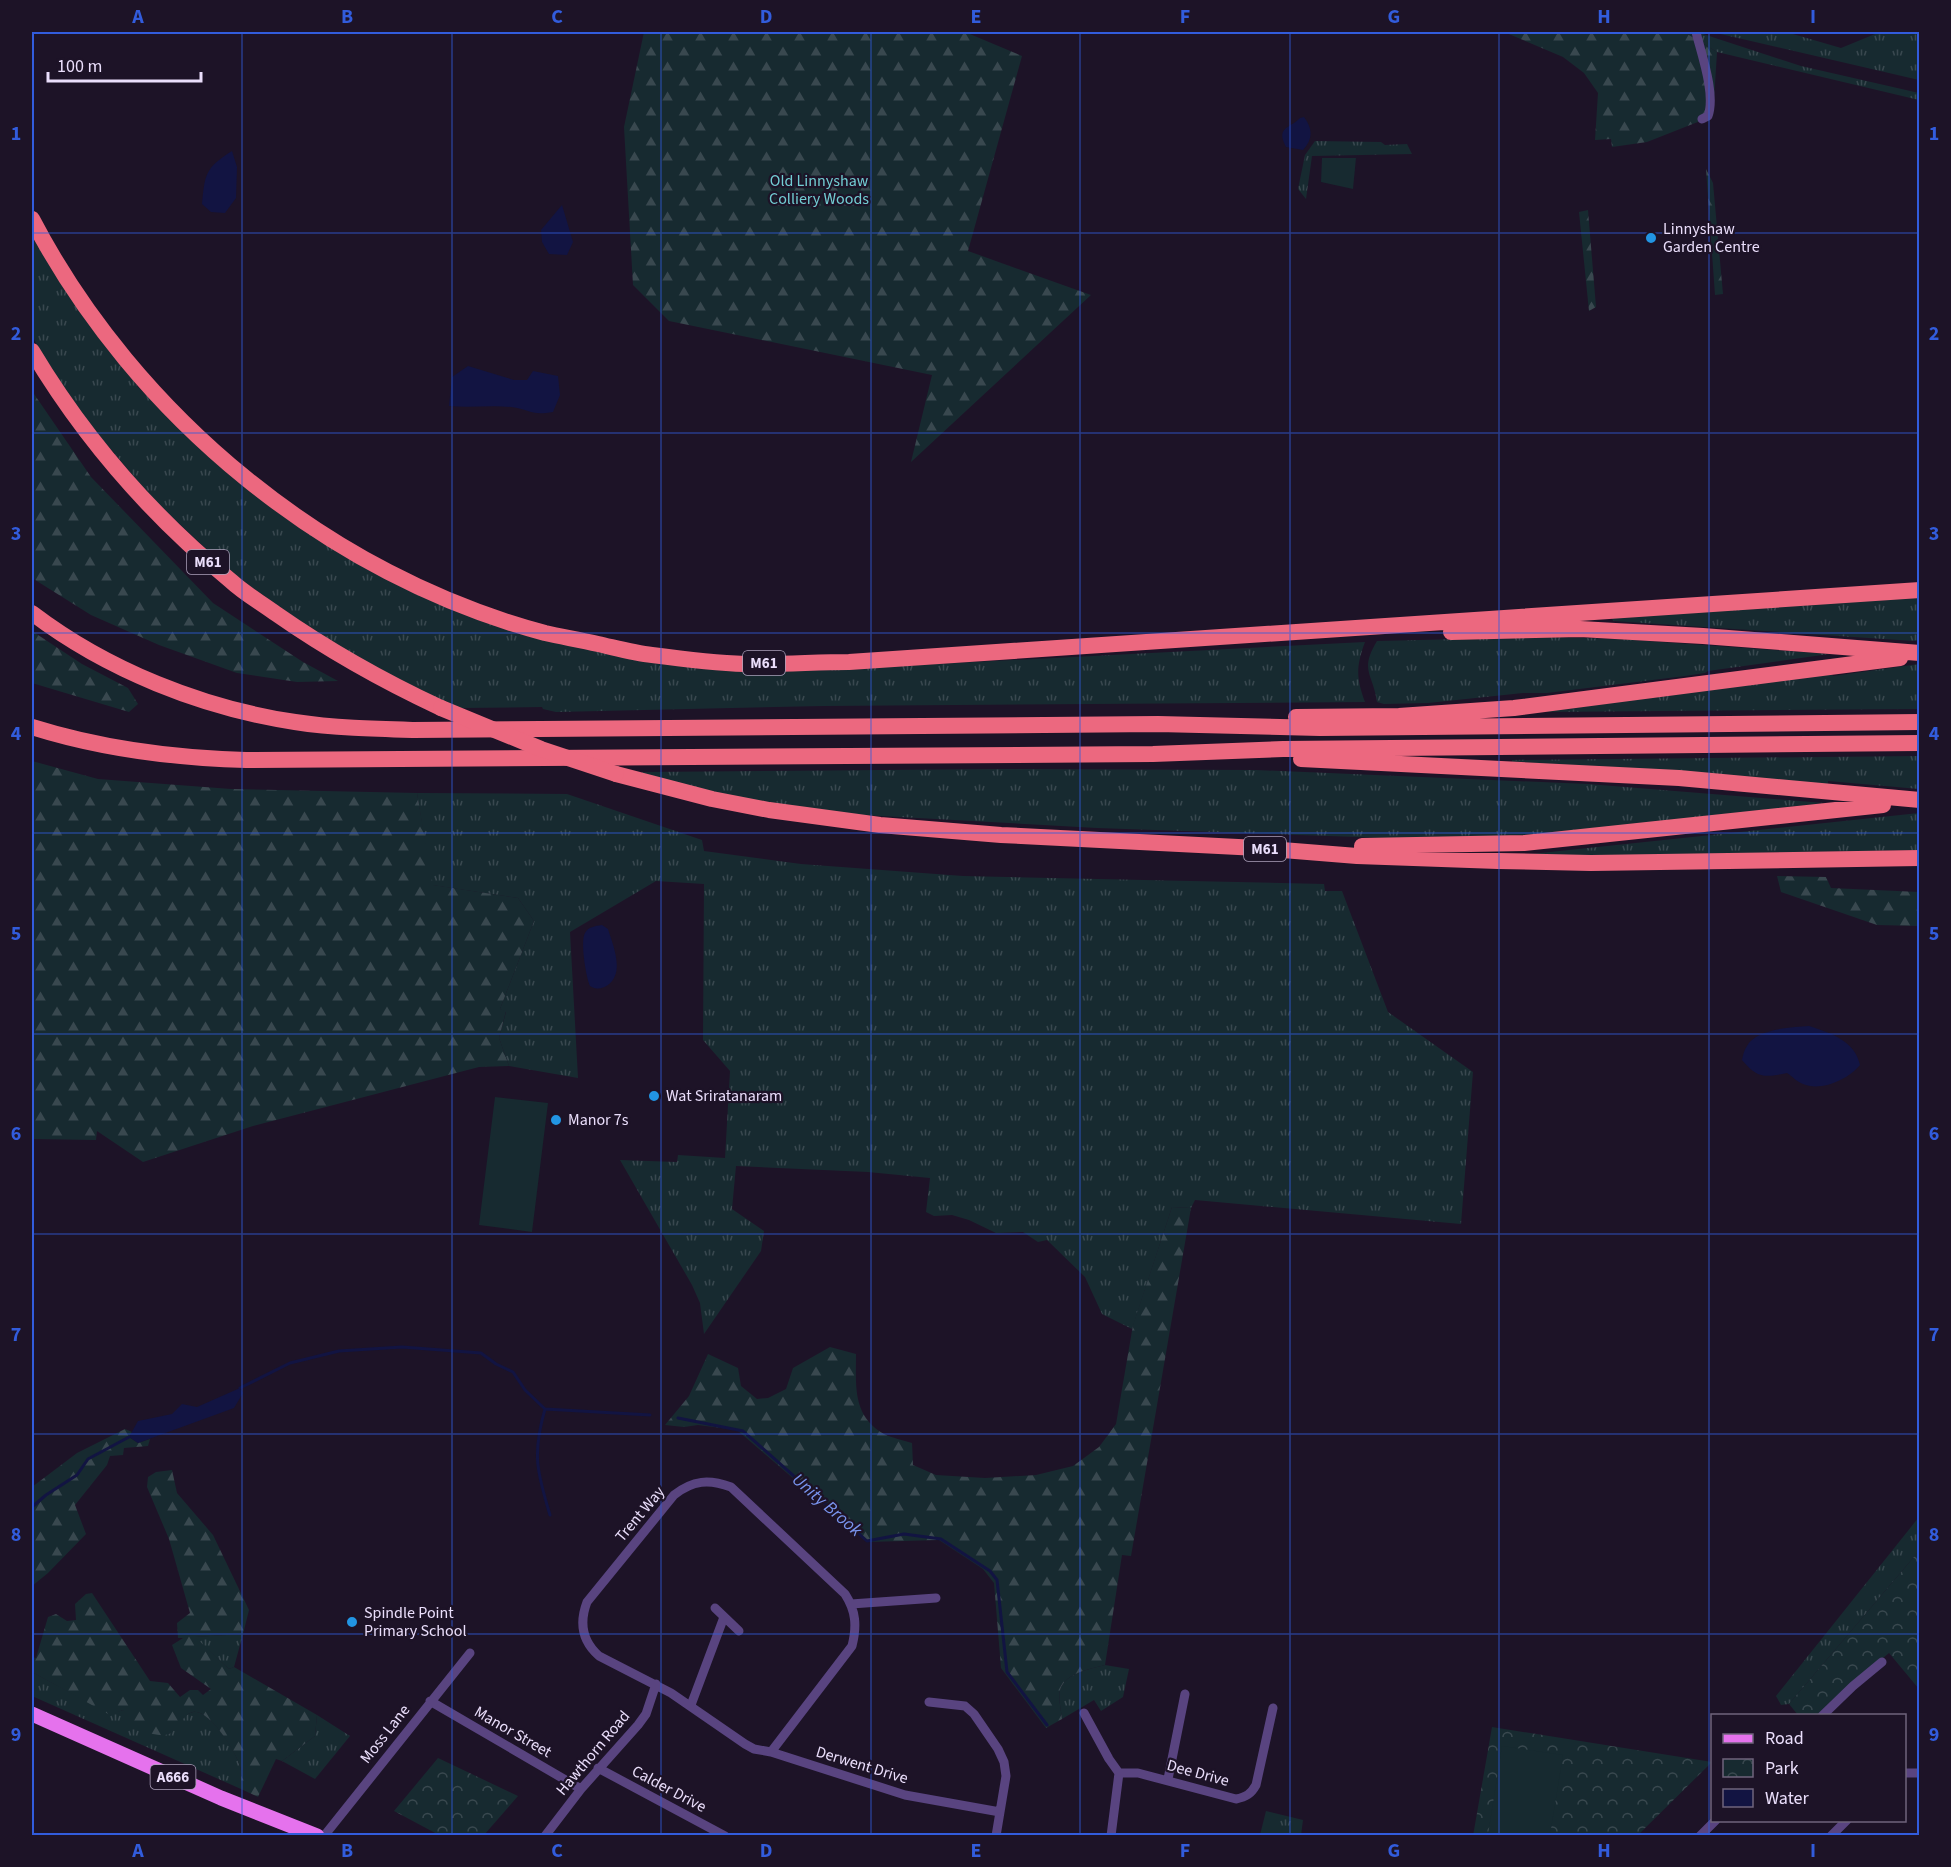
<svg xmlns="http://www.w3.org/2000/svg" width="1951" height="1867" viewBox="0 0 1951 1867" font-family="'Source Sans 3',sans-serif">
	<defs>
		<pattern id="grass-tufts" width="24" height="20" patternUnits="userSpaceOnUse" patternTransform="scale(1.5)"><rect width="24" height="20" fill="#172a30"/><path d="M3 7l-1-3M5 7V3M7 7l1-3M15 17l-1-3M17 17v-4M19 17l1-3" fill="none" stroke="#39484f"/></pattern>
		<pattern id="forest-firs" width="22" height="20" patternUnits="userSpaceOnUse" patternTransform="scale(1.5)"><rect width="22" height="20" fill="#172a30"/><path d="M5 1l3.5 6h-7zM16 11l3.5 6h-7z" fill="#39484f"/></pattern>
		<pattern id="park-crowns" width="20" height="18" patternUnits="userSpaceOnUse" patternTransform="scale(1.5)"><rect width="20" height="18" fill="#172a30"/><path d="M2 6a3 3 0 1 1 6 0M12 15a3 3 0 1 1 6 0" fill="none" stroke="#39484f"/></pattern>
	</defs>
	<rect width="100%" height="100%" fill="#1d1327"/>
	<path fill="url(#grass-tufts)" d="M1684,32H1697L1801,66L1919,93V100L1717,52Z
		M1712,32H1786L1841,48L1880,32H1919V80Z
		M1315,141L1381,142L1385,145L1407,144L1412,154L1312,156L1306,199L1298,189L1305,155Z
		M32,230L85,316L138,387L206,453L393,581L578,647L877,667L1365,642C1356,666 1356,678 1365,702L823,706L556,712L543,709L542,707L459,708L360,663L232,573L153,499L87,421L39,349L32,335Z
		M1919,596V640L1914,641L1613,621L1612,618Z
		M1547,637L1619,639L1829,654L1708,671L1705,673L1685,676L1547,693H1523L1428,703L1384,704L1377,702C1373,673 1359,671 1377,641Z
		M1919,664V709L1542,712L1832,674L1833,676Z
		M1919,756V789L1828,781V785L1512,762V760Z
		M1000,769L1256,770L1588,784L1824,803L1563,832L1483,838L1417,839L1097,828L863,815L783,805L705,791L642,774V772Z
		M417,793L567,794L702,840L704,851L801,864L963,876L1324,884L1325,891H1342L1388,1012L1473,1072L1461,1224L1195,1200L1191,1208L1172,1207L1132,1329L1102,1314L1085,1277L1047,1240L1038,1242L1023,1232L996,1233L969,1220L952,1215L934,1216L926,1212L930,1178L868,1172L736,1166L732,1209L764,1231L761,1251L704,1334L700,1303L692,1285L620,1160L677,1162L678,1155L725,1158L730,1071L703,1040L704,884L656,881L570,932L578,1078L509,1066L499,1038L506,1012L500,1009L534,921L518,898L432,885Z
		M1919,813V850L1652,855H1521Z
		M1919,1517V1551L1789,1704L1781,1705L1776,1696Z
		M243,1634L234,1667L229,1669L194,1637Z
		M1105,1665L1129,1669L1123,1697L1101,1711L1094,1700L1062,1719C1061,1710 1058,1698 1060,1690C1066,1672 1091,1669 1105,1665Z
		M32,1672L110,1714L123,1710L169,1734C175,1727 184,1714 193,1712C210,1709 236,1752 240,1766C242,1773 241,1782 241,1789L32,1696Z
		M317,1715L350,1736L315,1779L282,1761L315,1736Z
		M1266,1811L1303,1820L1301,1835H1260Z"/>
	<path fill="url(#forest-firs)" d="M644,32H965L1022,56L968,251L1091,295L911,462L932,375L669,321L633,285L624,127Z
		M1504,32H1684L1717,52L1713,116L1647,142L1612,147L1611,139L1595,140L1598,93L1584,73L1563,57Z
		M1706,169L1713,183L1723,294L1715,295Z
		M1588,210L1596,307L1589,311L1579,212Z
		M32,391L91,477L213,603L303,662L338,681L297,682L237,673L159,645L91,615L32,578Z
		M32,631L82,664L128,688L138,704L129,712L32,683Z
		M32,761L98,779L231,789L417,793L433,885L518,898L534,921L500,1009L506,1011L499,1038L509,1066L479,1067L253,1126L143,1162L97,1131L96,1140L32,1139Z
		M1777,876L1826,877L1831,888L1919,892V926L1877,925L1781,892Z
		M1172,1207L1191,1208L1131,1556L1122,1555L1105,1665C1091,1669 1066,1672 1060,1690C1058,1698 1061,1710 1062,1719L1046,1728L1001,1668L994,1583L983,1569L939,1540L867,1542L737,1430L698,1425L684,1427L665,1425L689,1396L708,1354L738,1368L741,1386L757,1399L768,1398L786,1389L793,1368L830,1347L856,1354C856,1385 852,1416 884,1434C892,1438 903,1440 912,1443L913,1465L936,1475L985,1478L1036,1475L1073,1466L1099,1447L1116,1424L1133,1325Z
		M125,1429L132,1432L129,1437L138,1443L150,1439L148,1446L124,1448L123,1455L110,1456L107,1465L75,1505L86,1534L48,1573L32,1586V1487L77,1453Z
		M172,1470L177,1493L213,1535L249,1610L243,1634L195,1637L229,1669L234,1667L317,1715L315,1736L282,1761L276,1759L258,1797L241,1789C241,1782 242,1773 240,1766C236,1753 210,1709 193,1712C181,1715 177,1734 165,1735C157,1736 146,1732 137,1730L123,1710L110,1715L32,1672V1657L36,1658L48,1617L56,1614L67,1621L76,1620L75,1604L86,1594L92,1593L150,1681L168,1683L180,1697L190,1690H198L203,1695L211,1689L181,1668L172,1645L183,1638H178L177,1623L190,1613L169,1539L147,1487L148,1477L156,1472Z"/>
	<path fill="url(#park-crowns)" d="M1919,1551V1689L1889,1653L1829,1703L1818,1715H1798L1789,1704Z
		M1492,1727L1712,1762L1638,1835L1473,1836Z
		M438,1758L518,1796L484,1835H439L394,1811Z"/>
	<path fill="#172a30" d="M1322,158H1356L1353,189L1321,182Z
		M495,1097L548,1103L532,1232L479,1225Z
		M1502,1746L1563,1755L1550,1835H1488Z"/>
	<path fill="#121442" d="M1304,117C1313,129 1313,139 1303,150L1286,147C1275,127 1291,128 1300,118Z
		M232,151L237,167L236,198L225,213L211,212L202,204C205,174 205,168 232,151Z
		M562,205L573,242L567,255L549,254L542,242L541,230Z
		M468,366L514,380H527L533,371L558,376L560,395L553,412C530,416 530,409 511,407C491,405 470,408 449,406L452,377Z
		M602,925L608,929C613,945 625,973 608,985C602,989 597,990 590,986C586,977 580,941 585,933C588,927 595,926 602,925Z
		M1809,1026C1831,1033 1855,1041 1860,1065C1849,1079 1821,1092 1803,1084C1797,1082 1792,1076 1787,1073C1764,1078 1757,1078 1742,1060C1743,1055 1744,1050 1747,1046C1756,1029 1792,1027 1809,1026Z
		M240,1388L243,1393L234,1408L138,1443L129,1437L138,1421L172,1414L182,1404L197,1407Z"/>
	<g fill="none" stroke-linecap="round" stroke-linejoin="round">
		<path stroke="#121442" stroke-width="3" d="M240,1388L290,1363L339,1351L402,1347L481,1353L496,1364L513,1372L525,1390L545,1409L650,1415
			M545,1409C532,1454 537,1472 550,1515
			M678,1418L743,1431L867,1541L904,1534L941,1539L990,1571L997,1580L1007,1672L1047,1725
			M32,1507L46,1495L77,1475L88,1459L129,1437"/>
		<path stroke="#594480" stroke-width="9" d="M1696,32C1701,53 1716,94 1708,116L1702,119
			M851,1604L936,1598
			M715,1608L739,1631
			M430,1701L581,1789
			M929,1702L965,1706L974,1714L998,1749L1004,1762L1006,1776L996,1836
			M691,1705L724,1617
			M1084,1713L1109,1759L1119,1773L1111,1836
			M1822,1716L1853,1686L1882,1662
			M771,1752L852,1646C857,1626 856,1611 845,1594L731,1487C709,1479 693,1480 674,1495L587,1602C579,1623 582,1641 599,1656L671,1693L745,1744L754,1749L771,1752L905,1795L1000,1812
			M598,1768L725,1836
			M1119,1773H1138L1236,1799C1246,1797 1251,1794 1256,1785L1273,1708
			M1904,1773H1920
			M1168,1779L1185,1694
			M324,1836L470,1653
			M545,1836L581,1789L638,1725L646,1714L656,1684
			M1700,1836L1716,1820
			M1831,1836L1847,1820"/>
		<path stroke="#e572ed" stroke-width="15" d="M32,1714L221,1798L317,1836"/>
		<path stroke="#ec687f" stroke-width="16" d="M32,219C135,416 329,576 545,633C563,637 581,640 598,644C616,648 634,653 652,655C682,659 715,663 745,664C780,665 815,662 849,662L1920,590
			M32,351C84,438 152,516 231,581C244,593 260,602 275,613C328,650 383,681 441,708
			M32,613C107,670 202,708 295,722C334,728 374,729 413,730L1158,724L1320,728L1920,722
			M1451,632L1580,629L1703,636L1920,653
			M1296,717L1399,716L1514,708L1900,658
			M32,727C102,749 173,758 246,760L1153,754L1283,749L1920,743
			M1301,759L1679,778L1920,800
			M616,774L712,799L769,810L880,825L1001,835L1258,848L1357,856L1498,861L1591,863L1920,858
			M1362,846L1524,843L1883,805"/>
		<path stroke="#ec687f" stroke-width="16" d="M441,708L541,749L616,774"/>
	</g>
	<path fill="none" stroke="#325cdc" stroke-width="1.5" stroke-opacity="0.55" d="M242,32V1836M452,32V1836M661,32V1836M871,32V1836M1080,32V1836M1290,32V1836M1499,32V1836M1709,32V1836M32,233H1920M32,433H1920M32,633H1920M32,833H1920M32,1034H1920M32,1234H1920M32,1434H1920M32,1634H1920"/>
	<g fill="#2295e3" stroke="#1d1327" stroke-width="2">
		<circle cx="1651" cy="238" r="6"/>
		<circle cx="654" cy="1096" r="6"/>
		<circle cx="556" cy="1120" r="6"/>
		<circle cx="352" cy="1622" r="6"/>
	</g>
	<g text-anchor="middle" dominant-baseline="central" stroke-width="4.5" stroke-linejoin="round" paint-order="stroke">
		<g fill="#1d1327" stroke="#aca1bb" stroke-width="1.5">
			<rect x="187" y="550" width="42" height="24" rx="4.5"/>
			<rect x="743" y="651" width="42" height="24" rx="4.5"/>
			<rect x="1244" y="837" width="42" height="24" rx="4.5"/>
			<rect x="150.5" y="1765" width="45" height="24" rx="4.5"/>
		</g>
		<g font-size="15" font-weight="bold" fill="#eadefb">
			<text x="208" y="562">M61</text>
			<text x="764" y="663">M61</text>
			<text x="1265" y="849">M61</text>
			<text x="173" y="1777">A666</text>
		</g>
		<g font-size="16" fill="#72cdd3" stroke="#1d1327">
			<text x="819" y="181">Old Linnyshaw<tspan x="819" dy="18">Colliery Woods</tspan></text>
		</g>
		<g font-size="16" fill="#eadefb" stroke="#1d1327" text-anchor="start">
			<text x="1663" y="229">Linnyshaw<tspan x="1663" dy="18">Garden Centre</tspan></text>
			<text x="666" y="1096">Wat Sriratanaram</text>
			<text x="568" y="1120">Manor 7s</text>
			<text x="364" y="1613">Spindle Point<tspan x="364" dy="18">Primary School</tspan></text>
		</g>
		<g font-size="16" fill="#eadefb" stroke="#1d1327">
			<text transform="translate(640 1514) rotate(-50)">Trent Way</text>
			<text transform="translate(513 1732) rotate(30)">Manor Street</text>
			<text transform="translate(385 1734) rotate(-52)">Moss Lane</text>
			<text transform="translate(593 1753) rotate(-50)">Hawthorn Road</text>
			<text transform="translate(862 1765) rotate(17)">Derwent Drive</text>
			<text transform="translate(1198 1773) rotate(15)">Dee Drive</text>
			<text transform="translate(669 1789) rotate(28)">Calder Drive</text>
		</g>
		<g font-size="18" font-style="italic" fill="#7994ee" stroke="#1d1327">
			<text transform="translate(827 1505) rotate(41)">Unity Brook</text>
		</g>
	</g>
	<rect width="1951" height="1867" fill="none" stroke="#1d1327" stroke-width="66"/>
	<rect x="1711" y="1714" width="195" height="108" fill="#1d1327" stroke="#6f647c" stroke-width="1.5"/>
	<rect x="1723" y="1734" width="30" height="9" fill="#e572ed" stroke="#6f647c" stroke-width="1.5"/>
	<text x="1765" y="1744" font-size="18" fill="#eadefb">Road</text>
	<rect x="1723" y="1759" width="30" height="18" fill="url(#park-crowns)" stroke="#6f647c" stroke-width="1.5"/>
	<text x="1765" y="1774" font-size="18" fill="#eadefb">Park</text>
	<rect x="1723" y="1789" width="30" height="18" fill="#121442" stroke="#6f647c" stroke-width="1.5"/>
	<text x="1765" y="1804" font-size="18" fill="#eadefb">Water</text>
	<path d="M48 72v9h153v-9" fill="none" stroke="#eadefb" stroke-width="3"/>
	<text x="57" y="72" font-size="18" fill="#eadefb" stroke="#1d1327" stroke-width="4.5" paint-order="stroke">100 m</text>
	<rect x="33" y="33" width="1885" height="1801" fill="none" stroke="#325cdc" stroke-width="2"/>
	<g font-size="20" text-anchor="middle" font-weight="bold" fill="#325cdc">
		<text x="138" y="23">A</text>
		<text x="347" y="23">B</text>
		<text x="557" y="23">C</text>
		<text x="766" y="23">D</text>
		<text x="976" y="23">E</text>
		<text x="1185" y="23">F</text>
		<text x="1394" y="23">G</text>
		<text x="1604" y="23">H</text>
		<text x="1813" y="23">I</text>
		<text x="16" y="140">1</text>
		<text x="1934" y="140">1</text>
		<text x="16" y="340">2</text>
		<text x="1934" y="340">2</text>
		<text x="16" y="540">3</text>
		<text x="1934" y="540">3</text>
		<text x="16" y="740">4</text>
		<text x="1934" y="740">4</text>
		<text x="16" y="940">5</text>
		<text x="1934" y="940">5</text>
		<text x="16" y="1140">6</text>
		<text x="1934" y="1140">6</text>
		<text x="16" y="1341">7</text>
		<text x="1934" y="1341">7</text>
		<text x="16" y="1541">8</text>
		<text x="1934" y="1541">8</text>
		<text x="16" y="1741">9</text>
		<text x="1934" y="1741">9</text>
		<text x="138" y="1857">A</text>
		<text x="347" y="1857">B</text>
		<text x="557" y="1857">C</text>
		<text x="766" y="1857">D</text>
		<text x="976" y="1857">E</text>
		<text x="1185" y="1857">F</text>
		<text x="1394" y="1857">G</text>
		<text x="1604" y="1857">H</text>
		<text x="1813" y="1857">I</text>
	</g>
</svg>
